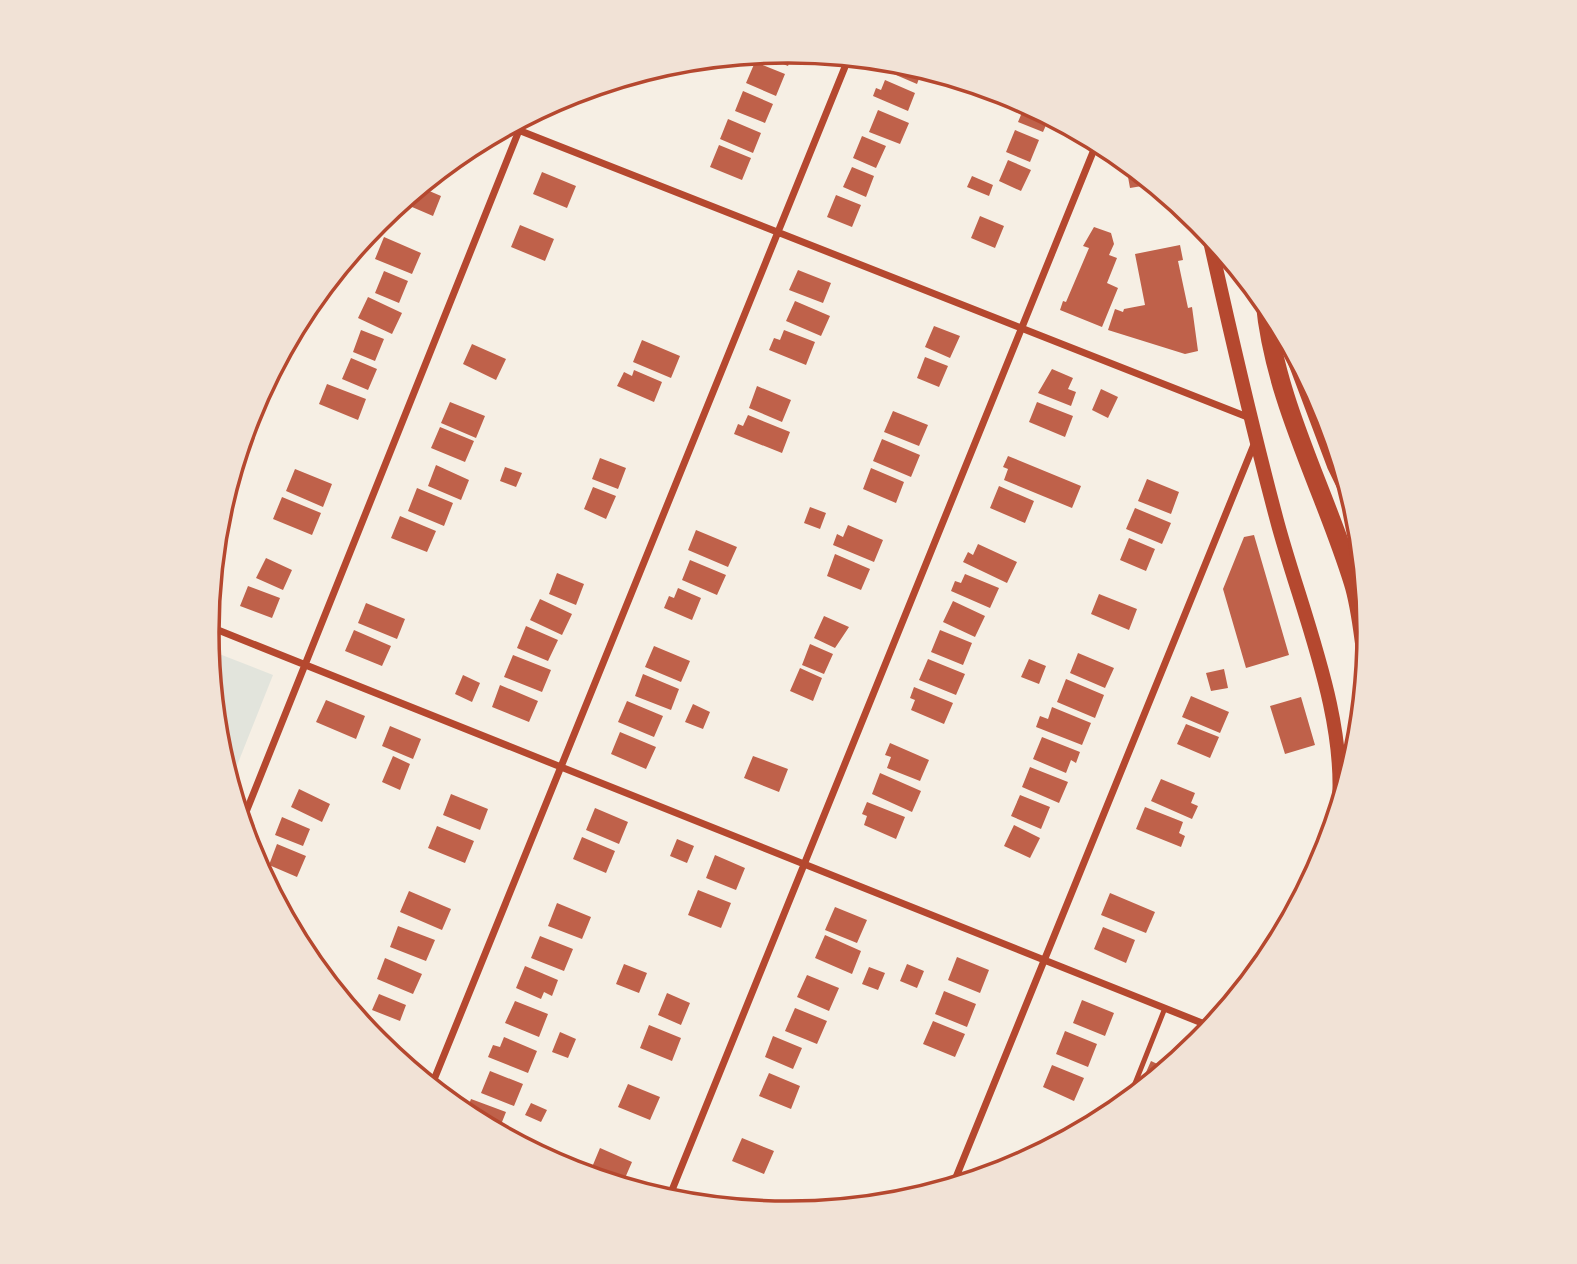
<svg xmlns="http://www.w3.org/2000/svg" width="1577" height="1264" viewBox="0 0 1577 1264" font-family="Signika,sans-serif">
	<rect width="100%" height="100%" fill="#f6efe4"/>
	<path fill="#e2e4dc" d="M209,650L273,675L230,783L218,745Z"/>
	<path fill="#bf614a" d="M788,51L799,52L797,58L792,56L788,66L765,57L767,53Z
		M893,61L923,68L917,84L889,72Z
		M755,62L785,74L776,96L746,83Z
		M885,80L915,93L908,111L873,96L876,88L881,90Z
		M743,91L773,104L765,123L735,111Z
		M1026,103L1050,116L1043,132L1018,122Z
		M878,110L909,123L900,144L869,132Z
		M728,119L761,133L753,153L720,139Z
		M1015,130L1039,140L1030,162L1006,152Z
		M862,136L886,146L876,168L853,158Z
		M719,145L751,158L742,180L710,167Z
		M1008,160L1031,170L1021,191L999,181Z
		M1125,160L1154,184L1130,188Z
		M852,167L874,176L866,197L843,187Z
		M542,172L576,186L567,208L533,194Z
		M972,176L993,185L989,196L967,187Z
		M420,187L441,196L433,216L405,204L409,195Z
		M836,195L861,205L852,227L827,217Z
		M980,216L1004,226L995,248L971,238Z
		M520,225L554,239L545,261L511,247Z
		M1094,227L1111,233L1114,244L1109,255L1117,258L1107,283L1118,288L1102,327L1060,310L1063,301L1066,302L1089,248L1083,246Z
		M384,237L421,253L412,274L375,259Z
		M1180,245L1183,260L1178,261L1188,308L1192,307L1198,351L1185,354L1108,330L1115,309L1123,312L1124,309L1145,305L1135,254Z
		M798,270L831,283L823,303L789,290Z
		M384,271L408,281L399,303L375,293Z
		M368,297L402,313L392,334L358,318Z
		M795,301L830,316L821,336L786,321Z
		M934,326L960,336L950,358L925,347Z
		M361,330L384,339L375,361L353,352Z
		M784,330L815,342L806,365L769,350L774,338L780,340Z
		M642,340L680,356L671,378L633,362Z
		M472,344L506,359L496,380L463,364Z
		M925,357L948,366L939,387L917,378Z
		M351,358L377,369L368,390L342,379Z
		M1052,369L1073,378L1068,389L1076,392L1071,406L1038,393Z
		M634,370L662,382L654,402L617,386L624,372L632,376Z
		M327,384L366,399L358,420L319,404Z
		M757,386L791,400L782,422L749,408Z
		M1101,389L1118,397L1108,418L1092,410Z
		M450,402L485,416L476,438L441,423Z
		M1037,402L1073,416L1065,437L1029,422Z
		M893,411L928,425L919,446L884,432Z
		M748,415L790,432L782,453L734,434L738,424L743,426Z
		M440,427L474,441L465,462L431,448Z
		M882,439L920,455L911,477L873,461Z
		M1008,456L1081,486L1072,508L1004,480L1008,469L1003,467Z
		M600,458L626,468L618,489L592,479Z
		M436,465L469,480L461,500L428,486Z
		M505,467L522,473L516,487L500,481Z
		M871,468L904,482L896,503L863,489Z
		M295,469L332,484L323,507L286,491Z
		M1147,479L1179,492L1171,514L1138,501Z
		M999,486L1034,501L1025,523L990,508Z
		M593,487L616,496L606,519L584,509Z
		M417,488L453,503L444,526L408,511Z
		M282,497L321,513L312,535L273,519Z
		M810,507L826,513L820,529L804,523Z
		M1135,508L1171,523L1162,544L1126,529Z
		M400,516L436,531L427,552L391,538Z
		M848,525L883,540L874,562L833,545L837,534L843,537Z
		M696,530L737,547L728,567L688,550Z
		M1254,535L1289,655L1246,668L1223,589L1244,537Z
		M1129,538L1155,549L1146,571L1120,560Z
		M978,544L1017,562L1007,583L963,562L968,552L973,555Z
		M835,554L870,569L861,590L827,576Z
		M266,558L292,570L283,590L256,578Z
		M690,560L726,575L717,595L682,580Z
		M557,573L584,584L576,605L549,594Z
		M965,574L999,588L990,608L951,591L955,581L961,583Z
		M213,578L222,582L215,599L211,597Z
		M248,586L280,598L272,618L240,606Z
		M678,588L701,598L692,620L664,608L669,596L674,598Z
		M1099,594L1137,609L1129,630L1091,614Z
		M540,599L572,614L562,635L530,620Z
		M953,601L985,616L975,637L943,622Z
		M366,603L405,619L397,639L358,623Z
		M824,616L849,627L835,648L814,638Z
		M526,626L558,640L548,661L517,648Z
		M354,630L391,646L382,666L345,651Z
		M940,630L972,643L963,665L931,652Z
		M810,644L833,654L824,674L802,665Z
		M654,646L690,661L681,682L645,667Z
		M1078,653L1114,668L1105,688L1070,673Z
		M513,655L551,670L542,692L504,677Z
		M928,659L965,674L956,695L919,680Z
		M1029,659L1046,666L1039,684L1021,677Z
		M800,668L822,678L813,701L790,691Z
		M1224,669L1228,688L1211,691L1206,673Z
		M643,674L679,689L671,710L635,696Z
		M463,675L480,683L472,702L455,694Z
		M1066,679L1104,695L1095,718L1057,702Z
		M500,685L538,701L529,722L492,707Z
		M914,687L953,703L944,724L911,710L915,700L910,698Z
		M1191,696L1229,712L1220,733L1182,717Z
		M1301,697L1315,745L1285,754L1270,706Z
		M326,700L365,716L356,739L316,722Z
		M627,701L663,716L654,737L618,722Z
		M693,704L710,712L703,729L685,722Z
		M1052,707L1091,723L1082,745L1036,727L1040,716L1048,719Z
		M1186,724L1219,737L1210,758L1177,744Z
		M390,726L421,739L413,759L382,746Z
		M620,732L656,747L646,769L611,754Z
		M1042,737L1080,752L1076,763L1071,760L1066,773L1033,759Z
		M890,743L929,760L920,781L887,768L891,757L885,755Z
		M393,756L410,764L400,790L382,782Z
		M753,756L788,769L779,792L744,778Z
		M1030,767L1068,782L1059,803L1022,787Z
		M880,773L921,791L912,812L872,794Z
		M1161,779L1195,793L1191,803L1198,806L1192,819L1151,801Z
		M299,789L330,804L322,822L291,807Z
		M451,794L488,809L480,830L443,815Z
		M1020,795L1050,807L1041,829L1011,816Z
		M867,802L905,817L896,839L864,825L867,816L862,814Z
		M1145,807L1183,822L1179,833L1185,836L1181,847L1136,829Z
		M595,808L628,822L619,844L586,830Z
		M282,817L310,829L303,846L275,835Z
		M1014,825L1040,838L1030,858L1004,846Z
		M437,826L474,841L465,863L428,848Z
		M582,837L615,851L606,873L573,859Z
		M677,839L694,846L687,863L670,856Z
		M277,844L306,856L297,877L269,865Z
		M715,855L745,868L736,890L706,878Z
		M698,890L731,903L721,928L688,915Z
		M409,891L451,909L442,930L400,912Z
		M1110,893L1155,912L1146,933L1101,915Z
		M557,903L591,917L582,939L548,926Z
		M835,907L867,920L857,943L825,930Z
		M398,926L435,940L426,961L390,947Z
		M1103,927L1135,940L1126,963L1094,949Z
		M825,935L861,951L852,974L815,958Z
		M540,936L573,949L564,971L531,958Z
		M957,957L989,970L980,993L948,980Z
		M385,958L422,974L413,994L377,979Z
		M624,964L647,973L639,993L616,984Z
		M907,964L924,971L917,988L900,981Z
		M525,966L558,980L552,996L544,992L541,999L516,988Z
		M869,967L885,973L878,990L862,984Z
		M807,975L839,988L829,1011L797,997Z
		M944,991L976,1004L967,1027L935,1014Z
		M667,993L690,1003L681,1025L658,1015Z
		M379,994L406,1005L400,1021L372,1010Z
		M1082,1000L1114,1013L1105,1036L1073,1023Z
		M515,1001L548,1014L539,1037L505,1023Z
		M795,1008L827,1021L817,1044L785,1031Z
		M933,1021L965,1034L955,1057L923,1044Z
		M649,1025L681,1038L672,1061L640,1048Z
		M1065,1031L1097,1044L1088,1067L1056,1054Z
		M560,1032L576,1039L568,1058L552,1052Z
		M773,1036L802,1048L793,1069L765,1057Z
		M504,1037L537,1051L528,1073L488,1057L493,1045L500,1047Z
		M1151,1061L1168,1069L1152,1082L1143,1079Z
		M1052,1065L1084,1078L1074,1101L1043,1087Z
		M490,1071L523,1084L514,1106L481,1093Z
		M769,1073L800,1086L791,1109L759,1096Z
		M628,1084L660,1097L650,1120L618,1107Z
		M471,1099L506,1112L498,1132L465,1115Z
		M531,1103L547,1110L541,1122L525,1115Z
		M742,1138L774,1151L764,1174L732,1161Z
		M600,1148L632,1162L622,1185L590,1172Z"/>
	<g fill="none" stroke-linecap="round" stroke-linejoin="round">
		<path stroke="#b5482f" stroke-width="5" d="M1128,1101L1165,1008"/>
		<path stroke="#b5482f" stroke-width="7" d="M508,126L1250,418
			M208,626L1212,1027
			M242,822L524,118
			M431,1087L849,57
			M952,1187L1255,442
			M668,1200L1093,152L1101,143"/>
		<path stroke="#b5482f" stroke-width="14" d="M1208,232C1229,327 1251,423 1276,517C1300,609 1349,718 1338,813"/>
		<path stroke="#b5482f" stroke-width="19" d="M1265,301C1274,400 1324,488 1353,582C1361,607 1363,635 1367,661
			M1292,347L1336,464L1351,495"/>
	</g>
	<path d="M0 0H1577V1264H0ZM219 632a569 569 0 1 1 1138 0a569 569 0 1 1-1138 0Z" fill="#f1e2d6" fill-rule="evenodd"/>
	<path fill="none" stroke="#b5482f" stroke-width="3.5" d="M219 632a569 569 0 1 1 1138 0a569 569 0 1 1-1138 0Z"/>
</svg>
